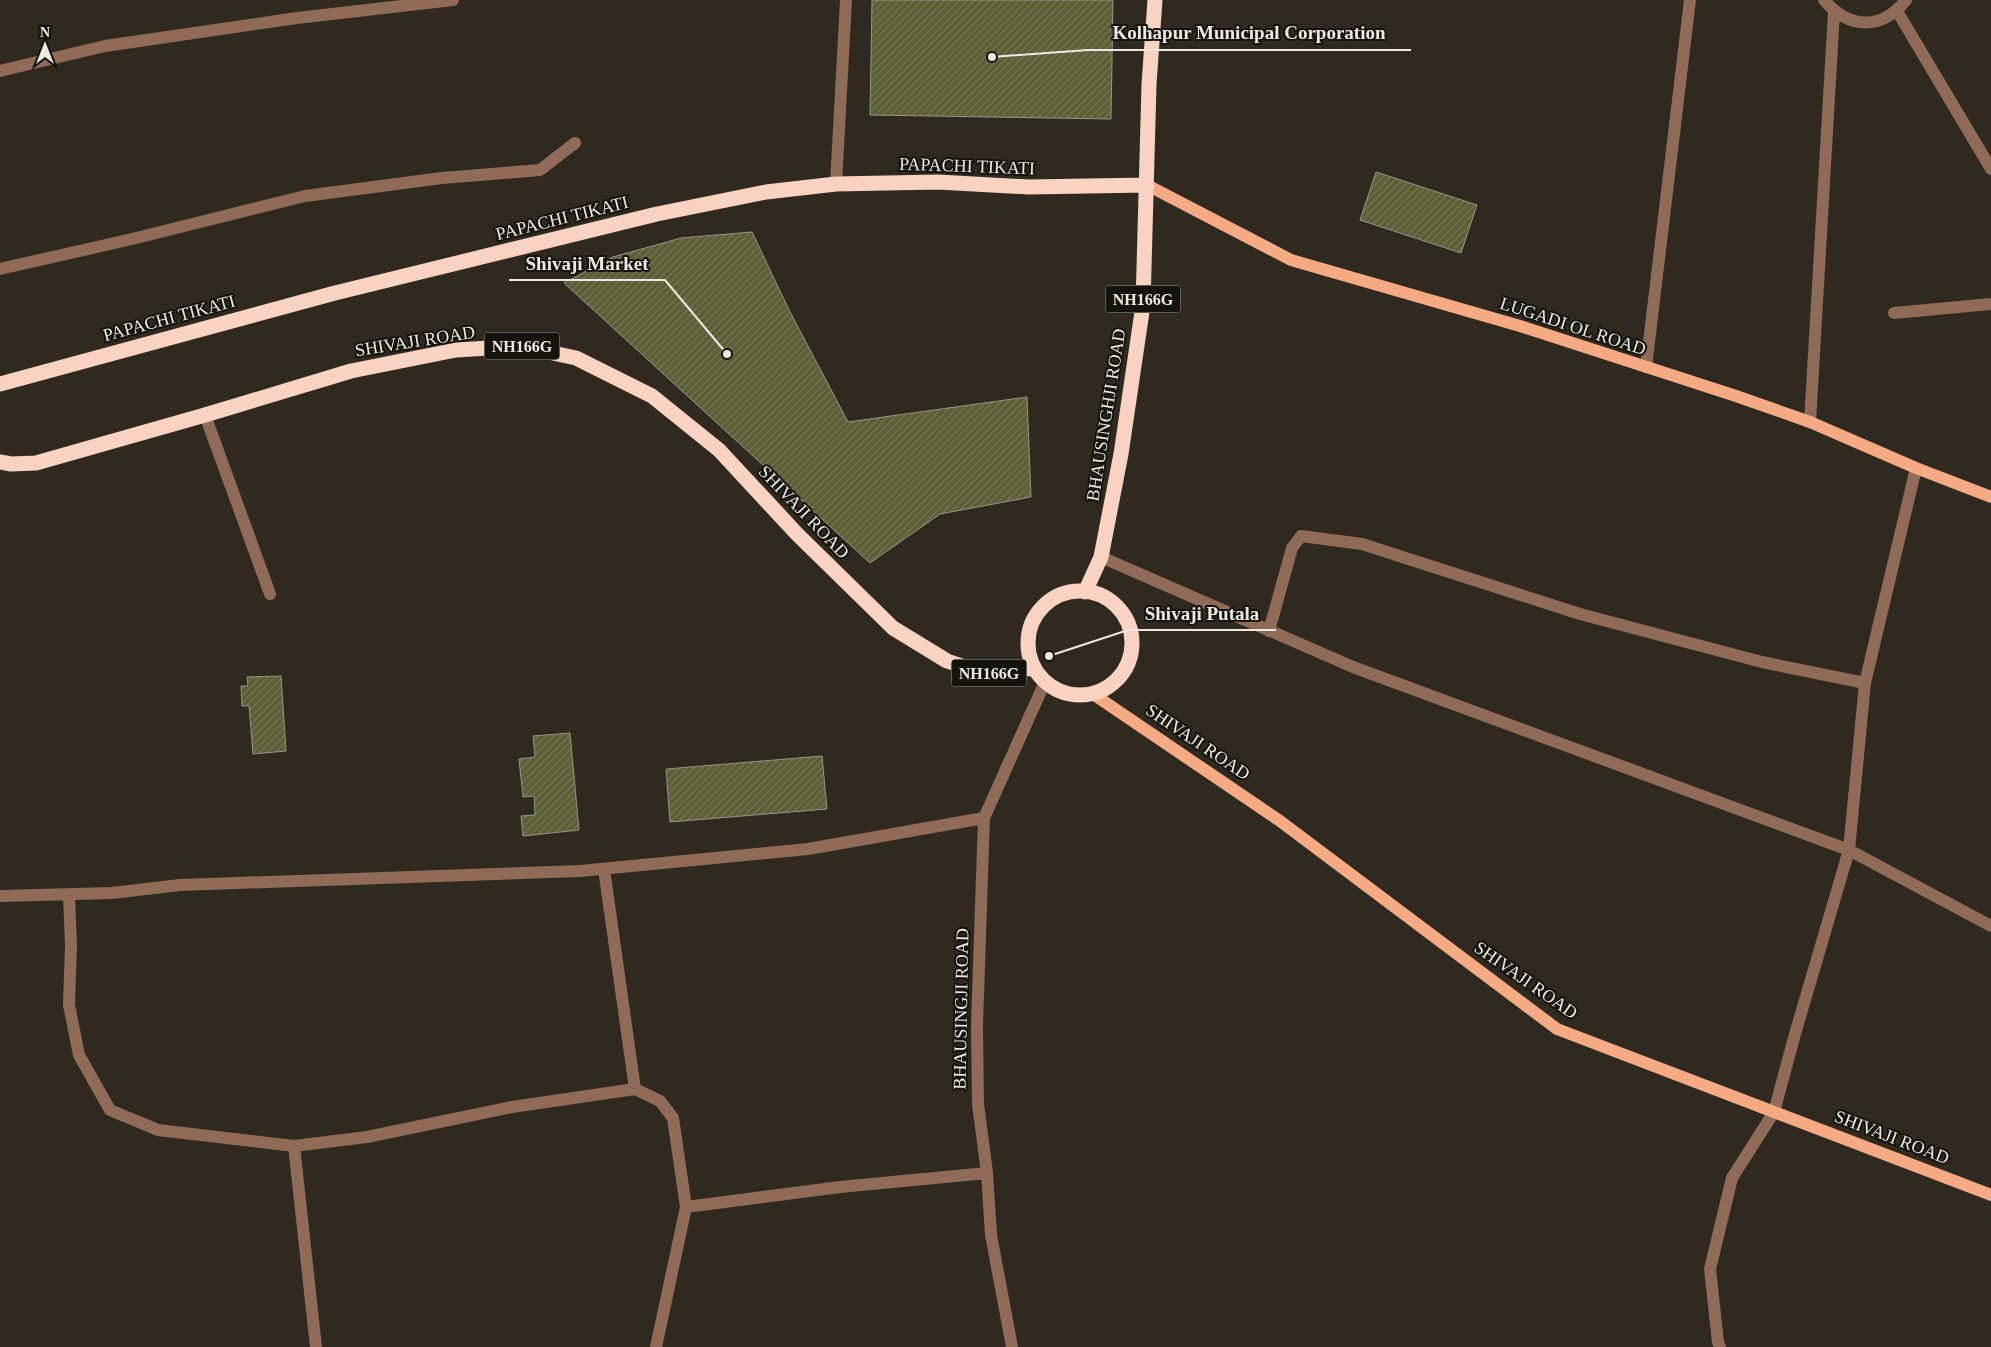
<svg xmlns="http://www.w3.org/2000/svg" width="1991" height="1347" viewBox="0 0 1991 1347" font-family="Georgia,serif">
	<defs>
		<pattern id="building-hatch" width="6" height="6" patternUnits="userSpaceOnUse" patternTransform="scale(1.25)"><rect width="6" height="6" fill="#5c5f36"/><path d="M-1 1l2-2M0 6l6-6M5 7l2-2" fill="none" stroke="#747653"/></pattern>
	</defs>
	<rect width="100%" height="100%" fill="#30291f"/>
	<path fill="url(#building-hatch)" stroke="#959789" d="M872,0H1113L1111,119L870,115Z
		M1376,172L1477,205L1461,253L1360,220Z
		M752,232L789,310L848,422L1027,397L1031,497L940,514L870,563L564,283L613,257L681,238Z
		M281,676L286,751L253,754L249,706H242L241,686H248L247,677Z
		M570,733L579,830L523,836L521,816L535,815L534,796L523,797L519,759L535,757L533,736Z
		M822,756L827,809L670,822L666,769Z"/>
	<g fill="none" stroke-linecap="round" stroke-linejoin="round">
		<path stroke="#8f6b58" stroke-width="12" d="M1824,0C1849,29 1881,31 1906,0
			M1897,11L1991,169
			M0,71L105,46L297,18L453,0
			M836,184L846,0
			M0,269L132,239L305,196L442,178L540,170L575,143
			M1894,313L1991,304
			M1646,367L1690,0
			M205,415L270,594
			M1810,422L1834,12
			M1101,557L1353,667L1849,850L1991,926
			M1269,631L1292,548L1301,536L1362,544L1580,614L1762,662L1865,683
			M604,869L635,1089
			M69,895L71,945L69,1005L79,1055L110,1110L158,1130L294,1146L367,1137L512,1107L635,1089L660,1101L673,1118L686,1207L840,1187L987,1173
			M0,896L112,893L180,885L580,871L808,849L984,818
			M294,1146L316,1347
			M656,1347L686,1207
			M1012,1347L991,1235L987,1173L978,1104L977,1025L984,818L1045,682
			M1720,1347L1718,1342L1710,1269L1732,1178L1774,1112L1795,1034L1849,850L1865,683L1916,468"/>
		<path stroke="#f5aa84" stroke-width="12" d="M1147,185L1291,260L1520,326L1736,396L1810,422L1916,468L1991,497
			M1093,694L1280,821L1557,1029L1991,1195"/>
		<path stroke="#f8d3c1" stroke-width="15" d="M0,384L335,293L657,214L766,192L836,184L938,182L1029,187L1147,185
			M0,462L11,464L36,463L205,415L351,371L456,350L521,346L576,358L652,396L719,450L797,534L893,628L947,661L986,674L1034,668
			M1028 643a52 52 0 1 1 104 0a52 52 0 1 1-104 0Z
			M1085,592L1101,557L1121,454L1143,305L1149,84L1155,0"/>
	</g>
	<g text-anchor="middle" dominant-baseline="central" stroke-width="4" stroke-linejoin="round" paint-order="stroke">
		<g fill="#15130e" stroke="#aca9a2" stroke-width="1">
			<rect x="1105.5" y="285.5" width="75" height="27" rx="4"/>
			<rect x="484.5" y="332.5" width="75" height="27" rx="4"/>
			<rect x="951.5" y="659.5" width="75" height="27" rx="4"/>
		</g>
		<g font-size="16" font-weight="bold" fill="#ede9e2">
			<text x="1143" y="299">NH166G</text>
			<text x="522" y="346">NH166G</text>
			<text x="989" y="673">NH166G</text>
		</g>
		<g font-size="18" fill="#ede9e2" stroke="#15130e">
			<text transform="translate(967 166) rotate(2)">PAPACHI TIKATI</text>
			<text transform="translate(562 218) rotate(-14)">PAPACHI TIKATI</text>
			<text transform="translate(169 318) rotate(-15)">PAPACHI TIKATI</text>
			<text transform="translate(1573 326) rotate(18)">LUGADI OL ROAD</text>
			<text transform="translate(415 341) rotate(-9)">SHIVAJI ROAD</text>
			<text transform="translate(1106 415) rotate(-81)">BHAUSINGHJI ROAD</text>
			<text transform="translate(804 512) rotate(46)">SHIVAJI ROAD</text>
			<text transform="translate(1198 742) rotate(34)">SHIVAJI ROAD</text>
			<text transform="translate(1526 980) rotate(35)">SHIVAJI ROAD</text>
			<text transform="translate(961 1009) rotate(-89)">BHAUSINGJI ROAD</text>
			<text transform="translate(1892 1137) rotate(21)">SHIVAJI ROAD</text>
		</g>
	</g>
	<path fill="none" stroke="#ede9e2" stroke-width="2" d="M992 57L1088 50H1411M727 354L665 280H509M1049 656L1128 630H1276"/>
	<g fill="#ede9e2" stroke="#15130e" stroke-width="2">
		<circle cx="992" cy="57" r="5"/>
		<circle cx="727" cy="354" r="5"/>
		<circle cx="1049" cy="656" r="5"/>
	</g>
	<g font-size="19" text-anchor="middle" font-weight="bold" fill="#ede9e2" stroke="#15130e" stroke-width="4" stroke-linejoin="round" paint-order="stroke">
		<text x="1249" y="39">Kolhapur Municipal Corporation</text>
		<text x="587" y="270">Shivaji Market</text>
		<text x="1202" y="620">Shivaji Putala</text>
	</g>
	<g transform="translate(45 45)" stroke="#15130e" stroke-width="4" paint-order="stroke">
	<path d="M0-4L9 19L0 12L-9 19Z" fill="#ede9e2"/>
	<text y="-8" font-size="14" font-weight="bold" text-anchor="middle" fill="#ede9e2">N</text>
	</g>
</svg>
